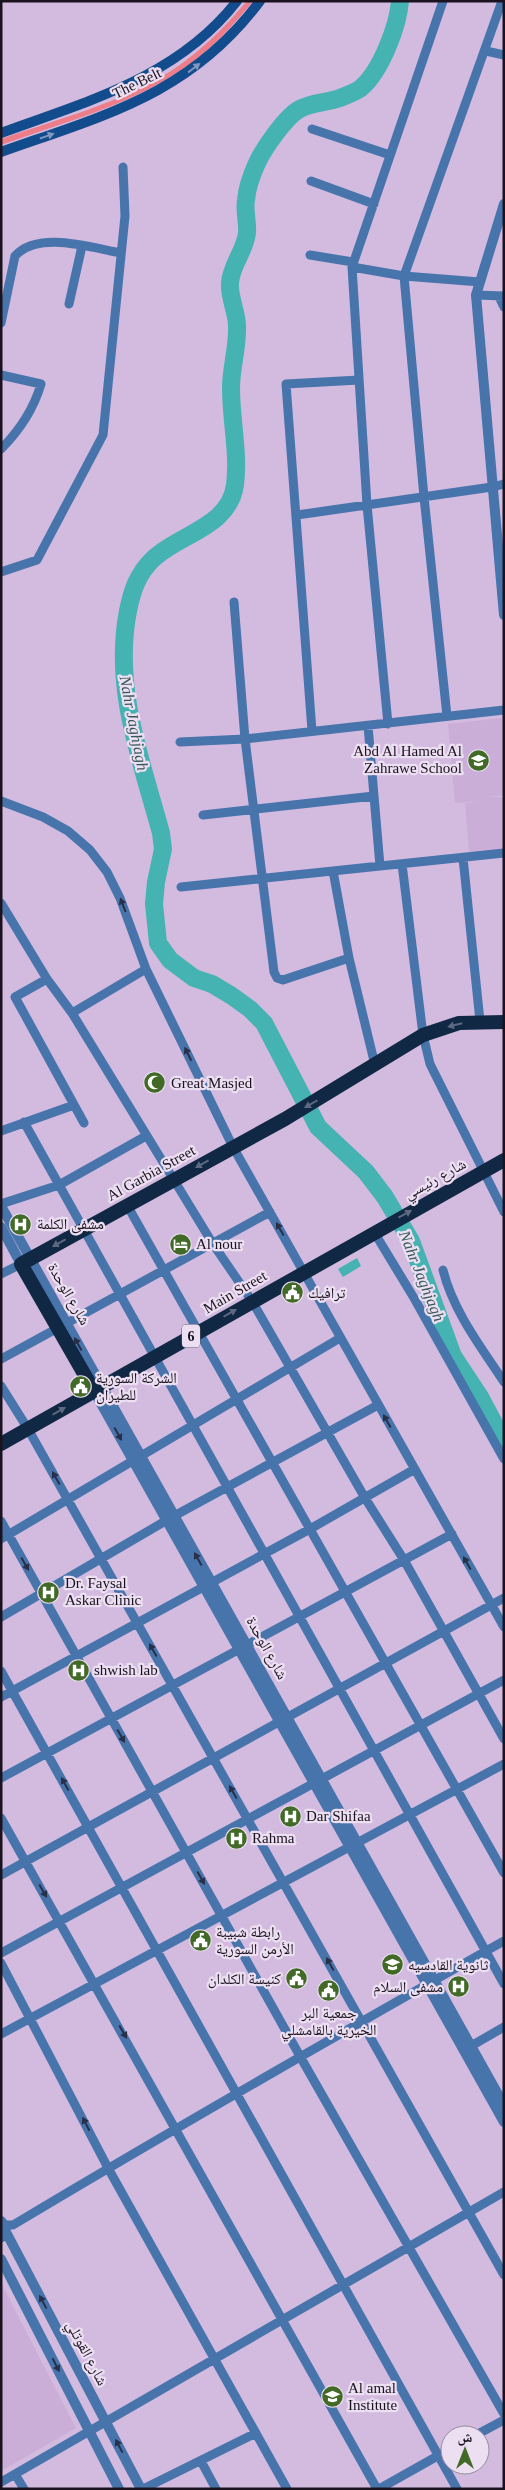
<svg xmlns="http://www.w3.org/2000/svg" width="505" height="2490" viewBox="0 0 505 2490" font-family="'Times New Roman','Noto Naskh Arabic',serif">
	<rect width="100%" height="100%" fill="#d3badf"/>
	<path fill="#cbaed8" d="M501,718L504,721V795L489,797H504V849L469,852L465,803L481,801L455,803L448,724Z
		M1,2283L76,2428L1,2471Z"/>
	<path fill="#ed7d88" d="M247,1H253C232,27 210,51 181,70C128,106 62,123 1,145V139C58,119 124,102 174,69C202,50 225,27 247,1Z"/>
	<path fill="#46b3b3" d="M357,1258L361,1266L343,1277L338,1269Z"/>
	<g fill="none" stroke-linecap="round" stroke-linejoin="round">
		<path stroke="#46b3b3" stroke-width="18" d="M400,1C398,26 381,71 361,88C356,92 347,95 340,98C326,103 311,102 298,110C285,118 264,148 257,163C252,174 247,187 246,200C244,211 248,222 247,233C245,251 231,265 230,283C229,298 237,312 237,326C238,347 231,367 231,388C231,421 239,452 235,485C229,528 178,534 152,560C137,575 132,591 128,611C113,688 141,759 161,833L163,849L156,882L154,904L158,943L170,960L194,978L212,984L232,996L250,1009L264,1023L318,1127L366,1172L385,1197L411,1241L453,1356L480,1397L504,1442"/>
		<path stroke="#4874ac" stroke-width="9" d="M486,51L504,55
			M312,129L390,155
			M311,181L374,204
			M310,255L353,262
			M352,267L404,276L480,282
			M476,295L504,296
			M499,297L504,307
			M69,304L82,246
			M1,323L15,256C38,230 92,248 121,253
			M1,375L41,384C34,408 19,431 1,449
			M297,515L492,487L504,484
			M1,572L37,560L103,435L125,216L123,167
			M234,602L245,739L274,972L277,978L283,980L349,958
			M447,716L424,497L404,276L502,1
			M388,724L367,505L352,267L443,1
			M368,726L380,866
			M312,731L286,384L359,380
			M180,742L245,739L504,710
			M1,801L43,817L68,831L90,850L107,872L120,898L146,969L233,1147L504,1627
			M203,815L374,796
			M463,858L480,1021
			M402,864L423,1035L430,1064L504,1212
			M333,871L349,958L375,1065
			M181,887L504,853
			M1,903L47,979L72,1013L213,1244L252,1301L365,1498L404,1560L504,1739
			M47,979L15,997L84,1123
			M72,1013L146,969
			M24,1122L504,1984
			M1,1131L74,1105
			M1,1204L59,1185L146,1136
			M127,1205L504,1873
			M374,1232L414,1298L504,1459
			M443,1270C453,1311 481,1347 504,1382
			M1,1274L21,1264
			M1,1359L270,1212
			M1,1386L28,1429L504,2275
			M1,1521L301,2058L504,2414
			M1,1539L340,1338
			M1,1617L174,1516L378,1405
			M1,1671L457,2489
			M1,1697L310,1529L415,1469
			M1,1778L452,1534
			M1,1818L377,2489
			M1,1875L504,1598
			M1,1953L504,1680
			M1,1963L108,2168L287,2489
			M1,2034L504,1764
			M471,2046L504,2027
			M5,2225H13C175,2128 339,2034 504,1941
			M476,2435L504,2420
			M201,2461L216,2489
			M15,2474L24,2489
			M1,2482L504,2192
			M143,2489L256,2433
			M379,2489L450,2449"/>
		<path stroke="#4874ac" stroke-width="10" d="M504,204L476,295L504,615
			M1,1206L504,2105
			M1,1227L21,1264
			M94,1391L504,2122
			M1,2221L6,2228L2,2237
			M6,2232L141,2489
			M1,2259L119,2489"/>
		<path stroke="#134c8c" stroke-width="10" d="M1,133C88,101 178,77 237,1
			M1,152C105,115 191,94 260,1"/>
		<path stroke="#102844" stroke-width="14" d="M94,1391L21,1264L285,1119L423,1035L459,1023L504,1022
			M1,1444L504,1160"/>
	</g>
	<defs><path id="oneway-solid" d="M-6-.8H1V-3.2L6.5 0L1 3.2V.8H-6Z" transform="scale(1.25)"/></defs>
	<g fill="#8096bf">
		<use href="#oneway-solid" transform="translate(194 68) rotate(-37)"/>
		<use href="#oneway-solid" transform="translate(47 136) rotate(-19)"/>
	</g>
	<g fill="#282f49">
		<use href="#oneway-solid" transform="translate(123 905) rotate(-111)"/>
		<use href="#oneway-solid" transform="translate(188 1054) rotate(-116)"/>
		<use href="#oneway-solid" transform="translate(280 1229) rotate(-119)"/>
		<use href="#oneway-solid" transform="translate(78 1344) rotate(-119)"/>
		<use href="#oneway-solid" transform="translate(387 1421) rotate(-119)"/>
		<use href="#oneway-solid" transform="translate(118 1434) rotate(61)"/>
		<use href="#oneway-solid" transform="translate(56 1478) rotate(-119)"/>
		<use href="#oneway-solid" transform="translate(198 1559) rotate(-119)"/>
		<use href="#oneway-solid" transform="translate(467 1563) rotate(-119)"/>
		<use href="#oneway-solid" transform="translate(25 1564) rotate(61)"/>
		<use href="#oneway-solid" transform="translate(153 1650) rotate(-119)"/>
		<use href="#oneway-solid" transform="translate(121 1736) rotate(61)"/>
		<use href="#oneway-solid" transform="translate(65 1784) rotate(-119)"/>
		<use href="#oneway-solid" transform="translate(233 1792) rotate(-120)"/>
		<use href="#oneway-solid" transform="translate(201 1878) rotate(61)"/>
		<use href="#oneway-solid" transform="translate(43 1891) rotate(60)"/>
		<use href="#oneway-solid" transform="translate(330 1964) rotate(-119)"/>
		<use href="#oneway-solid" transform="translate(123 2032) rotate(60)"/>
		<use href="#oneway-solid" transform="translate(86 2124) rotate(-117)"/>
		<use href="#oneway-solid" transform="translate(43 2302) rotate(-118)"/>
		<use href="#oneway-solid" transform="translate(56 2365) rotate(63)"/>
		<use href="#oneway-solid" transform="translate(119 2446) rotate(-118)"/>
	</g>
	<g fill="#5d6881">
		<use href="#oneway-solid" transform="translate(455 1025) rotate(166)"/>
		<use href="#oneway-solid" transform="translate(311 1104) rotate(150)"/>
		<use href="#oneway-solid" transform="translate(202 1164) rotate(151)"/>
		<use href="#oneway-solid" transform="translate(405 1214) rotate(-29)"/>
		<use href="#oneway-solid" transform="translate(59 1243) rotate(151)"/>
		<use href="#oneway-solid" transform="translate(230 1313) rotate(-30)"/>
		<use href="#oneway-solid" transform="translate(59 1411) rotate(-30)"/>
	</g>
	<defs>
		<symbol id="school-disc" viewBox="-11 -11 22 22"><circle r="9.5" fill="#416a27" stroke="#ecdff2"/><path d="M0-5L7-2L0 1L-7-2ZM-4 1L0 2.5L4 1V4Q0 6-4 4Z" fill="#fff"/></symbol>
		<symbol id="mosque-disc" viewBox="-11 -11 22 22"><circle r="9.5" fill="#416a27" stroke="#ecdff2"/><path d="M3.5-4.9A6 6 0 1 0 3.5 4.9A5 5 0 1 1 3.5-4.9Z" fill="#fff"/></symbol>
		<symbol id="hospital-disc" viewBox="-11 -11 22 22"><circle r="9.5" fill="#416a27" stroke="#ecdff2"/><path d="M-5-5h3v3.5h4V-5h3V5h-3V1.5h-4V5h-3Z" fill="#fff"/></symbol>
		<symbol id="hotel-disc" viewBox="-11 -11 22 22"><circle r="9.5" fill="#416a27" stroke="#ecdff2"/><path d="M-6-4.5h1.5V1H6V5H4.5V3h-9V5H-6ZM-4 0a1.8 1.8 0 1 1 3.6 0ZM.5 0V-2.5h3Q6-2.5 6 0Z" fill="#fff"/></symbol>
		<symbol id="civic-disc" viewBox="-11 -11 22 22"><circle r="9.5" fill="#416a27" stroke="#ecdff2"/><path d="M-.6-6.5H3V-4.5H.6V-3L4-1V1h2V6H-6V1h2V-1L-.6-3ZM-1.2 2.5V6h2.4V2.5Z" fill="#fff"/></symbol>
	</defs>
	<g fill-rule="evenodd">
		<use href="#school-disc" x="466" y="748" width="25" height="25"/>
		<use href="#mosque-disc" x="142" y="1070" width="25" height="25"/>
		<use href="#hospital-disc" x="8" y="1212" width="25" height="25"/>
		<use href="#hotel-disc" x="168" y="1232" width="25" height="25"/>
		<use href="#civic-disc" x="280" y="1280" width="25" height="25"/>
		<use href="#civic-disc" x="68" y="1374" width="25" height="25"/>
		<use href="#hospital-disc" x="36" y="1580" width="25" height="25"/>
		<use href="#hospital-disc" x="66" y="1658" width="25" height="25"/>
		<use href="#hospital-disc" x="278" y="1804" width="25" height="25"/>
		<use href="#hospital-disc" x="224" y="1826" width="25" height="25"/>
		<use href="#civic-disc" x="188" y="1928" width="25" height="25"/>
		<use href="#school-disc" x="380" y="1952" width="25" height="25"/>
		<use href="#civic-disc" x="284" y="1966" width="25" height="25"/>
		<use href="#hospital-disc" x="446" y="1974" width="25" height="25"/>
		<use href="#civic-disc" x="316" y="1978" width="25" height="25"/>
		<use href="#school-disc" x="320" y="2384" width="25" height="25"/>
	</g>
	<g text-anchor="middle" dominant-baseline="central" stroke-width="4.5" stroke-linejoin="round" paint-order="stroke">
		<rect fill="#ecdff2" stroke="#5a505e" stroke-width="1" x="182" y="1324.5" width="18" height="23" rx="4"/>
		<g font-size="14" font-weight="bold" fill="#1b121f">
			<text x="191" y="1336">6</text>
		</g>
		<g font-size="15" fill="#1b121f" stroke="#ecdff2">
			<text transform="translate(137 83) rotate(-26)">The Belt</text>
			<text transform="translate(151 1173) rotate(-29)">Al Garbia Street</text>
			<text transform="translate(435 1179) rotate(-29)">شارع رئيسي</text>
			<text transform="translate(235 1292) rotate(-30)">Main Street</text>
			<text transform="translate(69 1294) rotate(60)">شارع الوحدة</text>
			<text transform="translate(267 1648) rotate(61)">شارع الوحدة</text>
			<text transform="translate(87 2353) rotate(62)">شارع القوتلي</text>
		</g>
		<g font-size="15" fill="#1b121f" stroke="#ecdff2" text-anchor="start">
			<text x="462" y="751" text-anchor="end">Abd Al Hamed Al<tspan x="462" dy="17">Zahrawe School</tspan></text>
			<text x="171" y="1083">Great Masjed</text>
			<text x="37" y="1224">مشفى الكلمة</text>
			<text x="196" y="1244">Al nour</text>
			<text x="308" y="1293">ترافيك</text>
			<text x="96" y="1378">الشركة السورية<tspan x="96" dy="17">للطيران</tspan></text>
			<text x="65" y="1583">Dr. Faysal<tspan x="65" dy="17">Askar Clinic</tspan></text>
			<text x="94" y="1670">shwish lab</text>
			<text x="306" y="1816">Dar Shifaa</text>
			<text x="252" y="1838">Rahma</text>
			<text x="216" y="1932">رابطة شبيبة<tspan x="216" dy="17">اﻷرمن السورية</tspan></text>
			<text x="408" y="1965">ثانوية القادسيه</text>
			<text x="281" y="1979" text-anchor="end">كنيسة الكلدان</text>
			<text x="443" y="1987" text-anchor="end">مشفى السلام</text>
			<text x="329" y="2013" text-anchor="middle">جمعية البر<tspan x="329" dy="17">الخيرية بالقامشلي</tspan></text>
			<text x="348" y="2388">Al amal<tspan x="348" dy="17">Institute</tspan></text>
		</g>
		<g font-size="16" font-style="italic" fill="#365757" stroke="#ecdff2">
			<text transform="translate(134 723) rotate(79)">Nahr Jaghjagh</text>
			<text transform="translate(422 1276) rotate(68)">Nahr Jaghjagh</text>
		</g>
	</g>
	<rect width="505" height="2490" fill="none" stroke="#1b121f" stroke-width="5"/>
	<g transform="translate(465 2450)"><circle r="24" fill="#ecdff2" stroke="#988d9e"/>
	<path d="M0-4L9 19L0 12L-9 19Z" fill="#416a27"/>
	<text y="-8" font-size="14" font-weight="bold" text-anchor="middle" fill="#1b121f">ش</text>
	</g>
</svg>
